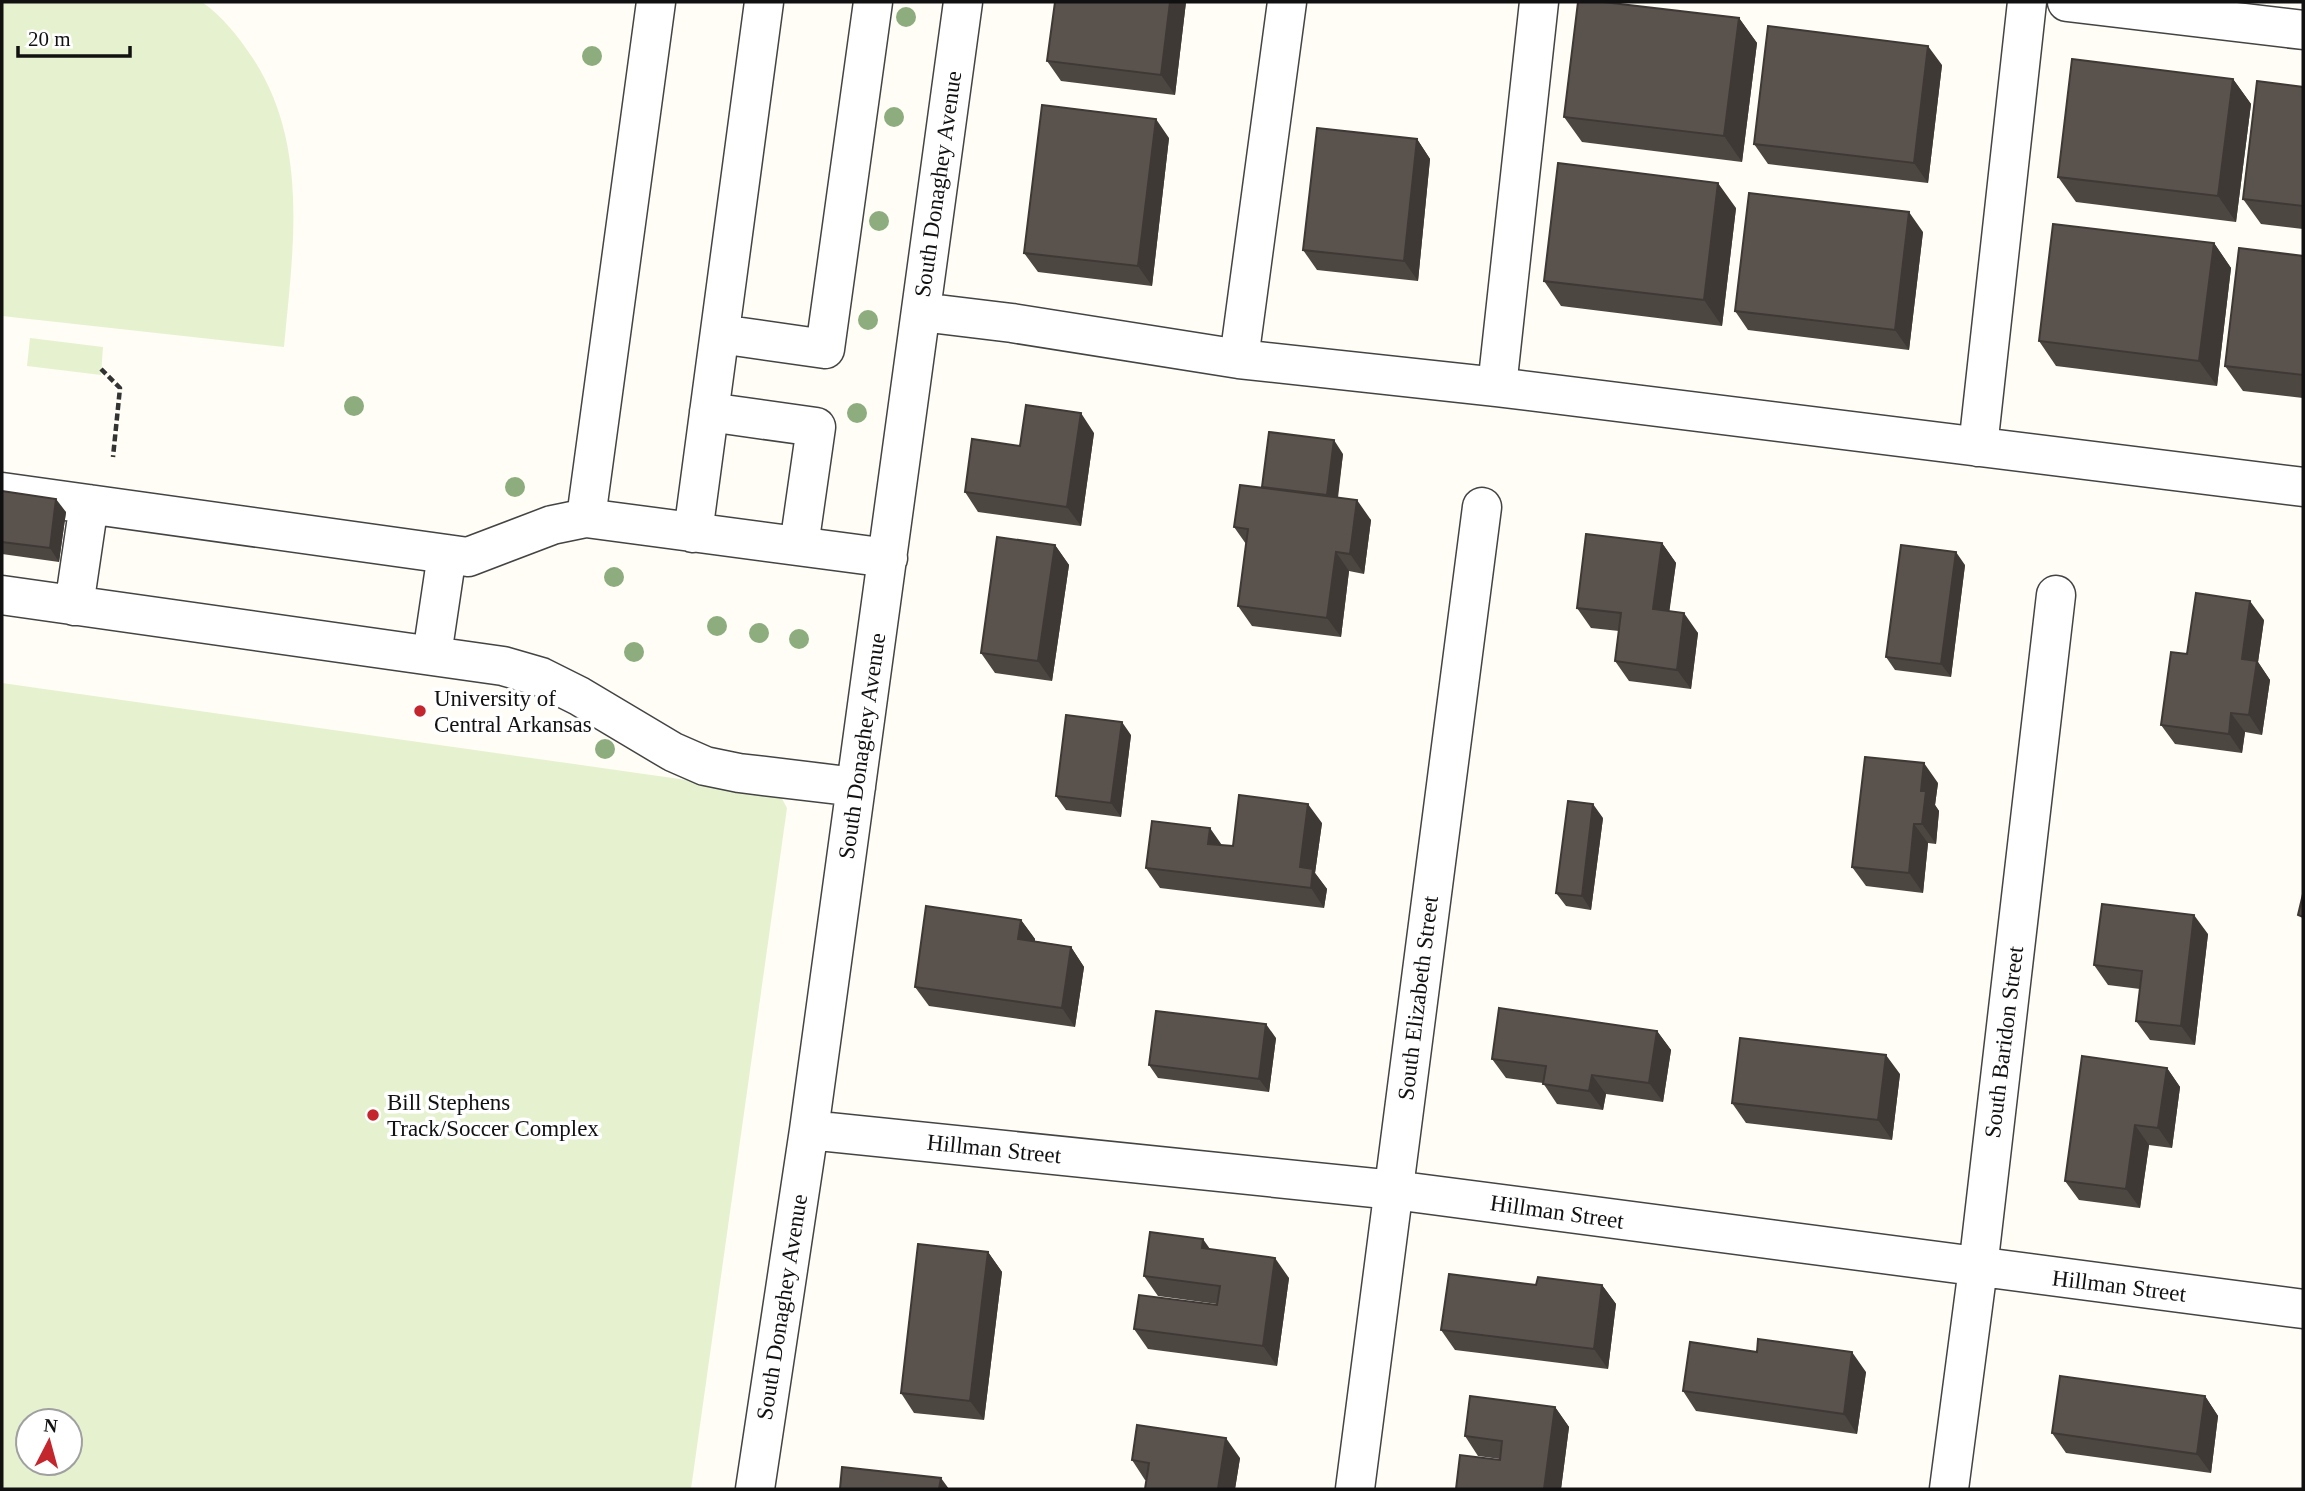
<svg xmlns="http://www.w3.org/2000/svg" width="2305" height="1491" viewBox="0 0 2305 1491" font-family="'Times New Roman',serif">
	<rect width="100%" height="100%" fill="#fffdf5"/>
	<path fill="#e6f2cf" fill-rule="evenodd" d="M2,2H202C222,16 238,36 252,57C310,144 293,249 284,347L2,316Z
		M30,338L103,347L101,375L27,366Z
		M2,683L779,793L787,808L691,1489H2ZM28,1421H70V1463H28Z"/>
	<g fill="none" stroke-linecap="round" stroke-linejoin="round">
		<defs>
			<path id="minor" d="M2067,2L2303,30
				M921,312L1012,323L1239,359L1497,387L2303,487
				M720,334L825,349L873,2
				M1239,359L1287,2
				M1497,387L1539,2
				M709,412L816,427L799,546
				M1978,447L2027,2
				M2,492L468,557L552,525L586,518L888,558
				M586,518L656,2
				M693,533L764,2
				M2,595L503,666L541,677L579,696L673,752L705,766L739,773L856,787
				M74,606L89,504
				M432,655L447,554
				M809,1130L1394,1190L2303,1309
				M755,1489L809,1130L963,2
				M1355,1489L1482,507
				M1949,1489L1978,1268L2056,595"/>
		</defs>
		<use href="#minor" stroke="#444" stroke-width="41"/>
		<path stroke="#333" stroke-width="4.5" stroke-dasharray="7 3.5" stroke-linecap="butt" d="M101,369L120,388L113,457"/>
		<use href="#minor" stroke="#fff" stroke-width="38"/>
	</g>
	<g fill="#8dad7f">
		<circle cx="906" cy="17" r="10"/>
		<circle cx="592" cy="56" r="10"/>
		<circle cx="894" cy="117" r="10"/>
		<circle cx="879" cy="221" r="10"/>
		<circle cx="868" cy="320" r="10"/>
		<circle cx="354" cy="406" r="10"/>
		<circle cx="857" cy="413" r="10"/>
		<circle cx="515" cy="487" r="10"/>
		<circle cx="614" cy="577" r="10"/>
		<circle cx="717" cy="626" r="10"/>
		<circle cx="759" cy="633" r="10"/>
		<circle cx="799" cy="639" r="10"/>
		<circle cx="634" cy="652" r="10"/>
		<circle cx="605" cy="749" r="10"/>
	</g>
	<path fill="#4d4742" d="M1055,2H1186L1175,95L1061,81L1047,61Z
		M1739,18L1757,43L1742,162L1582,142L1564,117Z
		M1942,65L1928,183L1768,164L1754,144Z
		M2233,79L2251,104L2236,222L2076,202L2058,177Z
		M2303,87V229L2261,224L2243,199Z
		M1169,138L1152,286L1038,272L1024,253Z
		M1417,139L1430,159L1418,281L1317,270L1303,250Z
		M1736,208L1722,326L1561,306L1544,281Z
		M1923,232L1909,350L1748,330L1735,311Z
		M2214,243L2231,268L2217,386L2056,366L2039,341Z
		M2303,256V398L2243,391L2225,366Z
		M1094,433L1081,526L978,512L965,492L1020,446Z
		M1343,454L1338,498L1371,520L1364,574L1349,571L1341,637L1252,626L1238,606L1246,544L1234,527L1263,488Z
		M2,491L66,512L59,562L2,554Z
		M1662,543L1676,563L1669,611L1698,633L1691,689L1629,681L1615,661L1619,631L1591,628L1577,608Z
		M1055,545L1069,565L1052,681L995,673L981,653Z
		M1965,565L1951,677L1895,670L1886,657Z
		M2264,620L2258,662L2270,680L2262,735L2245,732L2242,753L2175,744L2161,725L2187,654Z
		M1131,735L1121,817L1066,810L1056,796Z
		M1938,783L1935,805L1939,811L1936,844L1928,843L1923,893L1866,886L1852,867Z
		M1603,818L1591,910L1566,906L1556,893Z
		M1322,823L1315,873L1327,889L1324,908L1160,888L1146,868L1222,845L1233,846Z
		M1021,920L1035,939V941L1071,947L1084,967L1075,1027L929,1006L915,987Z
		M2208,934L2195,1045L2150,1040L2136,1021L2140,989L2108,985L2094,965Z
		M1657,1031L1671,1050L1663,1102L1606,1094L1603,1110L1557,1104L1543,1083L1506,1078L1492,1059Z
		M1276,1038L1269,1092L1158,1078L1149,1065Z
		M2167,1068L2180,1087L2172,1148L2149,1145L2140,1208L2079,1200L2065,1181Z
		M1900,1074L1892,1140L1746,1123L1732,1103Z
		M1211,1250L1289,1278L1277,1366L1148,1349L1134,1329L1217,1305V1304L1158,1296L1144,1276Z
		M988,1252L1002,1272L984,1420L914,1413L901,1393Z
		M1536,1285H1602L1616,1304L1608,1369L1455,1350L1441,1330Z
		M1866,1372L1857,1434L1696,1411L1683,1391Z
		M2205,1396L2218,1416L2211,1473L2066,1453L2052,1433Z
		M1555,1407L1569,1427L1561,1489H1456L1500,1460V1459L1478,1456L1465,1436Z
		M1240,1458L1235,1489H1145L1147,1480H1145L1132,1460Z"/>
	<path fill="#3f3936" d="M1170,2H1186L1175,95L1161,75Z
		M1739,18L1757,43L1742,162L1724,136Z
		M1928,46L1942,65L1928,183L1914,163Z
		M2233,79L2251,104L2236,222L2218,196Z
		M1156,119L1169,138L1152,286L1138,266Z
		M1417,139L1430,159L1418,281L1404,261Z
		M1718,183L1736,208L1722,326L1704,300Z
		M1909,212L1923,232L1909,350L1895,330Z
		M2214,243L2231,268L2217,386L2199,361Z
		M1081,413L1094,433L1081,526L1067,507Z
		M1334,440L1343,454L1336,508L1327,495Z
		M56,499L66,512L59,562L50,548Z
		M1357,500L1371,520L1364,574L1350,554Z
		M1662,543L1676,563L1667,629L1653,609Z
		M1055,545L1069,565L1052,681L1038,661Z
		M1336,552L1349,571L1341,637L1327,618Z
		M1956,552L1965,565L1951,677L1941,664Z
		M2250,601L2264,620L2258,662L2270,680L2262,735L2249,715L2242,659Z
		M1684,613L1698,633L1691,689L1677,670Z
		M2231,713L2245,732L2242,753L2229,734Z
		M1122,722L1131,735L1121,817L1111,803Z
		M1924,763L1938,783L1935,805L1939,811L1936,844L1922,824L1921,791Z
		M1308,804L1322,823L1315,873L1327,889L1324,908L1311,888L1300,867Z
		M1593,804L1603,818L1591,910L1582,896Z
		M1914,824L1928,843L1923,893L1909,873Z
		M1210,828L1224,848L1208,844Z
		M2194,915L2208,934L2195,1045L2181,1026Z
		M1021,920L1035,939L1032,958L1018,939Z
		M1071,947L1084,967L1075,1027L1062,1008Z
		M1266,1024L1276,1038L1269,1092L1259,1079Z
		M1657,1031L1671,1050L1663,1102L1649,1083Z
		M1886,1055L1900,1074L1892,1140L1878,1120Z
		M2167,1068L2180,1087L2172,1148L2158,1128Z
		M1592,1075L1606,1094L1603,1110L1589,1091Z
		M2135,1125L2149,1145L2140,1208L2126,1189Z
		M1203,1239L1217,1259L1202,1248Z
		M988,1252L1002,1272L984,1420L970,1401Z
		M1275,1258L1289,1278L1277,1366L1263,1346Z
		M1602,1285L1616,1304L1608,1369L1594,1349Z
		M1852,1352L1866,1372L1857,1434L1844,1414Z
		M2205,1396L2218,1416L2211,1473L2197,1454Z
		M1555,1407L1569,1427L1561,1489H1544Z
		M1226,1438L1240,1458L1235,1489H1218Z
		M941,1478L949,1489H939Z"/>
	<path fill="#5a524d" stroke="#3f3936" stroke-width="2" d="M1055,2H1170L1161,75L1047,61Z
		M1578,2H1603L1739,18L1724,136L1564,117Z
		M1768,26L1928,46L1914,163L1754,144Z
		M2072,59L2233,79L2218,196L2058,177Z
		M2257,81L2303,87V206L2243,199Z
		M1042,105L1156,119L1138,266L1024,253Z
		M1317,128L1417,139L1404,261L1303,250Z
		M1558,163L1718,183L1704,300L1544,281Z
		M1749,193L1909,212L1895,330L1735,311Z
		M2053,224L2214,243L2199,361L2039,341Z
		M2239,248L2303,256V375L2225,366Z
		M1026,405L1081,413L1067,507L965,492L972,439L1020,446Z
		M1269,432L1334,440L1327,495L1262,487Z
		M1240,485L1357,500L1350,554L1336,552L1327,618L1238,606L1248,529L1234,527Z
		M2,491L56,499L50,548L2,542Z
		M1586,534L1662,543L1653,609L1684,613L1677,670L1615,661L1621,613L1577,608Z
		M997,537L1055,545L1038,661L981,653Z
		M1901,545L1956,552L1941,664L1886,657Z
		M2196,593L2250,601L2242,659L2257,661L2249,715L2231,713L2229,734L2161,725L2171,652L2187,654Z
		M1066,715L1122,722L1111,803L1056,796Z
		M1865,757L1924,763L1921,791H1926L1922,824H1914L1909,873L1852,867Z
		M1239,795L1308,804L1300,867L1313,869L1311,888L1146,868L1152,821L1210,828L1208,844L1233,846Z
		M1568,801L1593,804L1582,896L1556,893Z
		M2303,894V917L2298,915Z
		M2102,904L2194,915L2181,1026L2136,1021L2142,971L2094,965Z
		M926,906L1021,920L1018,939L1071,947L1062,1008L915,987Z
		M1499,1008L1657,1031L1649,1083L1592,1075L1589,1091L1543,1084L1546,1066L1492,1059Z
		M1156,1011L1266,1024L1259,1079L1149,1065Z
		M1740,1038L1886,1055L1878,1120L1732,1103Z
		M2082,1056L2167,1068L2158,1128L2135,1125L2126,1189L2065,1181Z
		M1150,1232L1203,1239L1202,1248L1275,1258L1263,1346L1134,1329L1139,1295L1217,1305L1220,1286L1144,1276Z
		M918,1244L988,1252L970,1401L901,1393Z
		M1449,1274L1536,1285L1538,1277L1602,1285L1594,1349L1441,1330Z
		M1758,1339L1852,1352L1844,1414L1683,1391L1690,1342L1757,1352Z
		M2060,1376L2205,1396L2197,1454L2052,1433Z
		M1470,1396L1555,1407L1544,1489H1456L1460,1455L1500,1460L1502,1441L1465,1436Z
		M1137,1425L1226,1438L1218,1489H1145L1149,1463L1132,1460Z
		M842,1467L941,1478L939,1489H840Z"/>
	<g fill="#c4262e" stroke="#fff" stroke-width="2.5">
		<circle cx="420" cy="711" r="7"/>
		<circle cx="373" cy="1115" r="7"/>
	</g>
	<g text-anchor="middle" dominant-baseline="central" stroke-width="7" stroke-linejoin="round" paint-order="stroke">
		<g font-size="23" fill="#111" stroke="#fff">
			<text transform="translate(938 184) rotate(-82)">South Donaghey Avenue</text>
			<text transform="translate(862 746) rotate(-82)">South Donaghey Avenue</text>
			<text transform="translate(1418 998) rotate(-83)">South Elizabeth Street</text>
			<text transform="translate(2004 1042) rotate(-83)">South Baridon Street</text>
			<text transform="translate(994 1149) rotate(6)">Hillman Street</text>
			<text transform="translate(1557 1212) rotate(8)">Hillman Street</text>
			<text transform="translate(2119 1286) rotate(7)">Hillman Street</text>
			<text transform="translate(782 1307) rotate(-81)">South Donaghey Avenue</text>
		</g>
		<g font-size="23" fill="#111" stroke="#fff" text-anchor="start">
			<text x="434" y="698">University of<tspan x="434" dy="26">Central Arkansas</tspan></text>
			<text x="387" y="1102">Bill Stephens<tspan x="387" dy="26">Track/Soccer Complex</tspan></text>
		</g>
	</g>
	<rect width="2305" height="1491" fill="none" stroke="#111111" stroke-width="7"/>
	<g transform="translate(49 1442) rotate(6)"><circle r="33" fill="#ffffff" stroke="#a0a0a0" stroke-width="2"/>
	<path d="M0-5L12 26L0 18L-12 26Z" fill="#c4262e"/>
	<text y="-10" font-size="19" font-weight="bold" text-anchor="middle" fill="#111111">N</text>
	</g>
	<path d="M18 46v10h112v-10" fill="none" stroke="#111111" stroke-width="3.5"/>
	<text x="28" y="46" font-size="21" fill="#111111" stroke="#ffffff" stroke-width="5" paint-order="stroke">20 m</text>
</svg>
